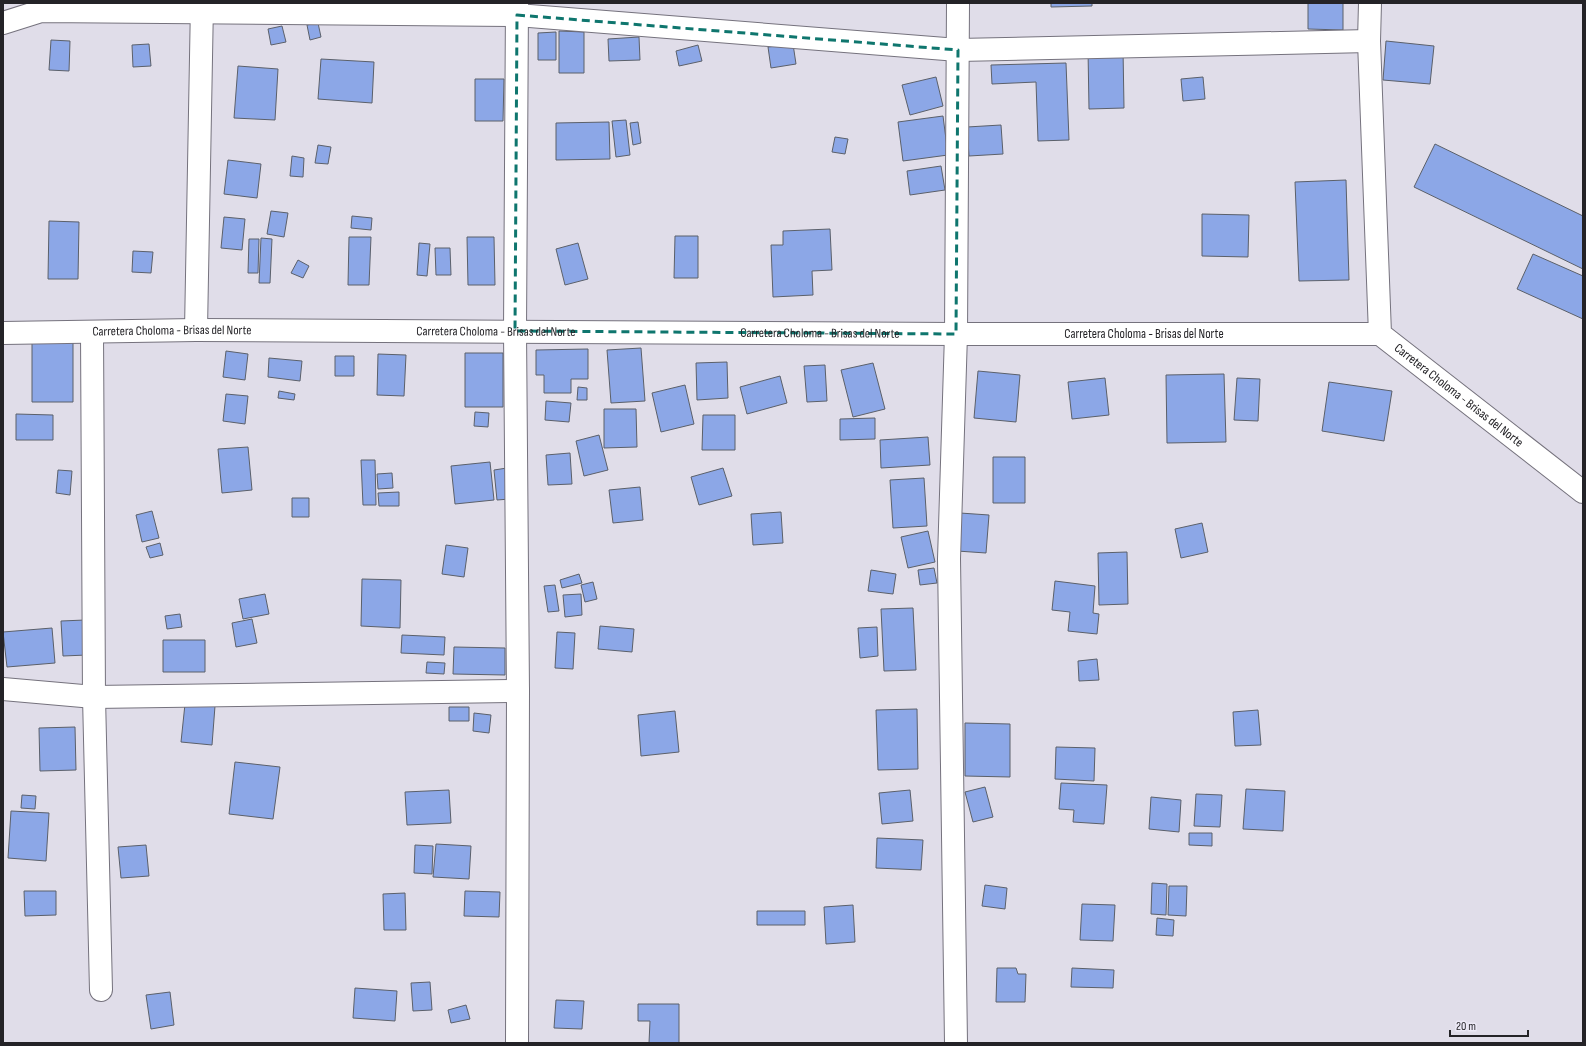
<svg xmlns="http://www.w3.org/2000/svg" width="1586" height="1046" viewBox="0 0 1586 1046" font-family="'Sofia Sans Condensed',sans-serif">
	<rect width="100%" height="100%" fill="#e0dde9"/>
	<path fill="#8ca7e7" stroke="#5b606a" d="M1051,3H1092V6L1051,7Z
		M1308,3H1343V30L1308,29Z
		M318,23L321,37L310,40L307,25Z
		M282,26L286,42L271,45L268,29Z
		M559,31L584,32V73H559Z
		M556,32V60H538V33Z
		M639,37L640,60L609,61L608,39Z
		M51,40L70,41L69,71L49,70Z
		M1386,41L1434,46L1430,84L1383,80Z
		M149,44L151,66L133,67L132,45Z
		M793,44L796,64L771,68L768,47Z
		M698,45L702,61L679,66L676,51Z
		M1123,49L1124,108L1089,109L1088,50Z
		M321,59L374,62L372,103L318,99Z
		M1066,63L1069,140L1038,141L1036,82L992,84L991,65Z
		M238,66L278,69L275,120L234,118Z
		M936,77L943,106L910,115L902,85Z
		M1203,77L1205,99L1183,101L1181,79Z
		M475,79H504L503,121H475Z
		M943,116L948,155L903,161L898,122Z
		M626,120L630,155L616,157L612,121Z
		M609,122L610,159L556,160V123Z
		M638,122L641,143L633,145L630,123Z
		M1001,125L1003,154L969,156L967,127Z
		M835,137L848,139L845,154L832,152Z
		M1435,144L1583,216V269L1414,187Z
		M318,145L331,147L328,164L315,163Z
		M292,156L304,158L303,177L290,176Z
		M228,160L261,164L257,198L224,194Z
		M941,166L945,190L910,195L907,171Z
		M1346,180L1349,280L1299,281L1295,182Z
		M271,211L288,213L284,237L267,234Z
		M1202,214L1249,215L1248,257L1202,256Z
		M352,216L372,218L371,230L351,228Z
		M224,217L245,219L242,250L221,248Z
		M49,221L79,222L78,279H48Z
		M830,229L832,270L812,271L813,295L773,297L771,245H783V231Z
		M675,236H698V278H674Z
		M349,237H371L369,285H348Z
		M467,237H494L495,285H468Z
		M261,238L272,239L270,283H259Z
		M249,239H259L258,273H248Z
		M419,243L430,244L427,276L417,275Z
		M578,243L588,279L565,285L556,249Z
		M435,248H450L451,275H436Z
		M133,251L153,252L151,273L132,272Z
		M1533,254L1583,276V319L1517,289Z
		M298,260L309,266L303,278L291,273Z
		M32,340H73V402H32Z
		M641,348L645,401L611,403L607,350Z
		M588,349V379H571V393H544V375H536V350Z
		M226,351L248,354L245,380L223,377Z
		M465,353H503V407H465Z
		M378,354L406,355L404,396L377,395Z
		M335,356H354V376H335Z
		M269,358L302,361L300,381L268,377Z
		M727,362L728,398L697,400L696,363Z
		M873,363L885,409L853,417L841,370Z
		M825,365L827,401L807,402L804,366Z
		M978,371L1020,375L1016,422L974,418Z
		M1224,374L1226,442L1167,443L1166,375Z
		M780,376L787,403L747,414L740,387Z
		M1105,378L1109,415L1072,419L1068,382Z
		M1237,378L1260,379L1258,421L1234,420Z
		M1329,382L1392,391L1384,441L1322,431Z
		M685,385L694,424L661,432L652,393Z
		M578,387L587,388V400H577Z
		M279,391L295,394L294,400L278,398Z
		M226,394L248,396L245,424L223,421Z
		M546,401L571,403L569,422L545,420Z
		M604,409H636L637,447L604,448Z
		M475,412L489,413L488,427L474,426Z
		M16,414L53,415V440H16Z
		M703,415H735V450H702Z
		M875,418V439L840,440V419Z
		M599,435L608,470L584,476L576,441Z
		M928,437L930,465L881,468L880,440Z
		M248,447L252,490L222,493L218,449Z
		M570,453L572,484L548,485L546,455Z
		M993,457H1025V503H993Z
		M361,460H375L376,505H363Z
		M490,462L494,500L455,504L451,466Z
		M507,468L510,499L497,500L494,470Z
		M723,468L732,496L699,505L691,477Z
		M58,470L72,471L70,495L56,493Z
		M392,473L393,488L378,489L377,474Z
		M924,478L927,526L893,528L890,480Z
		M640,487L643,520L613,523L609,490Z
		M399,492V506H379L378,493Z
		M292,498H309V517H292Z
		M152,511L159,538L142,542L136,515Z
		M781,512L783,543L753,545L751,514Z
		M960,513L989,515L986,553L957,551Z
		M1202,523L1208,552L1181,558L1175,529Z
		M928,531L935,562L908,568L901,537Z
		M160,543L163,555L150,558L146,547Z
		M446,545L468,548L464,577L442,574Z
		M1127,552L1128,604L1099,605L1098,553Z
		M934,568L937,583L920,585L918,570Z
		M871,570L896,574L893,594L868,591Z
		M579,574L582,583L562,588L560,580Z
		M362,579L401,580L400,628L361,626Z
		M1055,581L1095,586L1093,613L1099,614L1097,634L1068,631L1070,612L1052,610Z
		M593,582L597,599L585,602L581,585Z
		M555,585L559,611L548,612L544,586Z
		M265,594L269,614L243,619L239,599Z
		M581,594L582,615L565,617L563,595Z
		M913,608L916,670L884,671L881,609Z
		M180,614L182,627L167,629L165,616Z
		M252,619L257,643L236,647L232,623Z
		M85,620L87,655L63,656L61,621Z
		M600,626L634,629L632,652L598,649Z
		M877,627L878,656L860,658L858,628Z
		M52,628L55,663L7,667L3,632Z
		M557,632L575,633L573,669L555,668Z
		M402,635L445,637L444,655L401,653Z
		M163,640H205V672H163Z
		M454,647L505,648V675L453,674Z
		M1097,659L1099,680L1079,681L1078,661Z
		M427,662L445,663L444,674L426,673Z
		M185,704L215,706L212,745L181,742Z
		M449,707H469V721H449Z
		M917,709L918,769L878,770L876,710Z
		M1258,710L1261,745L1235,746L1233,712Z
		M675,711L679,752L641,756L638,715Z
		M474,713L491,715L489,733L473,731Z
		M965,723L1010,724V777L965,776Z
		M75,727L76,770L40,771L39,728Z
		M1056,747L1095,748L1094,781L1055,779Z
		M235,762L280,767L273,819L229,814Z
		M1061,783L1107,785L1104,824L1073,822L1074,810L1059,809Z
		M985,787L993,817L973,822L965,792Z
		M1246,789L1285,791L1283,831L1243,829Z
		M449,790L451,823L407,825L405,792Z
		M910,790L913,821L882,824L879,793Z
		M1196,794L1222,795L1220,827L1194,826Z
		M22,795L36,796L35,809L21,808Z
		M1151,797L1181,800L1179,832L1149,829Z
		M11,811L49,813L46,861L8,858Z
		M1189,833H1212V846L1189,845Z
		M877,838L923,840L921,870L876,868Z
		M436,844L471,846L469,879L433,877Z
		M146,845L149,876L121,878L118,847Z
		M415,845L433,846L432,874L414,873Z
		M1152,883L1167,884L1166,915L1151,914Z
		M985,885L1007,888L1005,909L982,906Z
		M1169,886H1187L1186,916L1168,915Z
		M24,891H56V915L25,916Z
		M465,891L500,892L499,917L464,916Z
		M405,893L406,930H384L383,894Z
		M1082,904L1115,905L1113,941L1080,940Z
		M853,905L855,942L826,944L824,907Z
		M757,911H805V925H757Z
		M1157,918L1174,920L1173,936L1156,935Z
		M997,968H1016L1018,974H1026L1025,1002H996Z
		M1072,968L1114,970L1113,988L1071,987Z
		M430,982L432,1010L413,1011L411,983Z
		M355,988L397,991L395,1021L353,1018Z
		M170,992L174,1025L151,1029L146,995Z
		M556,1000L584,1001L582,1029L554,1028Z
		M638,1004H679V1043H649L650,1021H638Z
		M466,1005L470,1019L451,1023L448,1010Z"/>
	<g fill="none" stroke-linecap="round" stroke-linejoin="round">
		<defs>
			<g id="minor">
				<path d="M3,23L41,11L517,15L958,50L1369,41"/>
				<path d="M196,330L202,3"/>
				<path d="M92,332L94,697L101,990"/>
				<path id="s1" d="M3,333L196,330L956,334H1380"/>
				<path d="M3,689L94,697L518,691"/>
				<path d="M517,1043L518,691L515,331L517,3"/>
				<path d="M956,1043L949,559L956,334L958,3"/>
			</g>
			<g id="tertiary">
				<path id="s2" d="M1370,3L1369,41L1380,334L1583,492"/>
			</g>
		</defs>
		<use href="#minor" stroke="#75727d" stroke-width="24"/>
		<use href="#tertiary" stroke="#75727d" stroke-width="24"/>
		<use href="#minor" stroke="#fff" stroke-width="22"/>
		<use href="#tertiary" stroke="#fff" stroke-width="22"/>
	</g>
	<path fill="none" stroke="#0f766e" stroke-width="3" stroke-dasharray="8 5" stroke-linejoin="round" d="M517,15L958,50L956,334L515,331Z"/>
	<g text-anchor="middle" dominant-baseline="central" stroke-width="3" stroke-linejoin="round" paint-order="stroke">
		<g font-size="13" fill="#242327" stroke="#edeaf7">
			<text stroke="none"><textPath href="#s1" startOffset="169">Carretera Choloma - Brisas del Norte</textPath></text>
			<text stroke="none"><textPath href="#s1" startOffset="493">Carretera Choloma - Brisas del Norte</textPath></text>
			<text stroke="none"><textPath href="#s1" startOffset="817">Carretera Choloma - Brisas del Norte</textPath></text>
			<text stroke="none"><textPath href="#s1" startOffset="1141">Carretera Choloma - Brisas del Norte</textPath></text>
			<text stroke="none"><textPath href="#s2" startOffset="431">Carretera Choloma - Brisas del Norte</textPath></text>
		</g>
	</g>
	<rect width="1586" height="1046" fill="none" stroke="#242327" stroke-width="8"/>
	<path d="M1450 1030v6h78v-6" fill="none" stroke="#242327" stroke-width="2"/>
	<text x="1456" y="1030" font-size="12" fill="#242327" stroke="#edeaf7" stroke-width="3" paint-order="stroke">20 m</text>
</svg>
